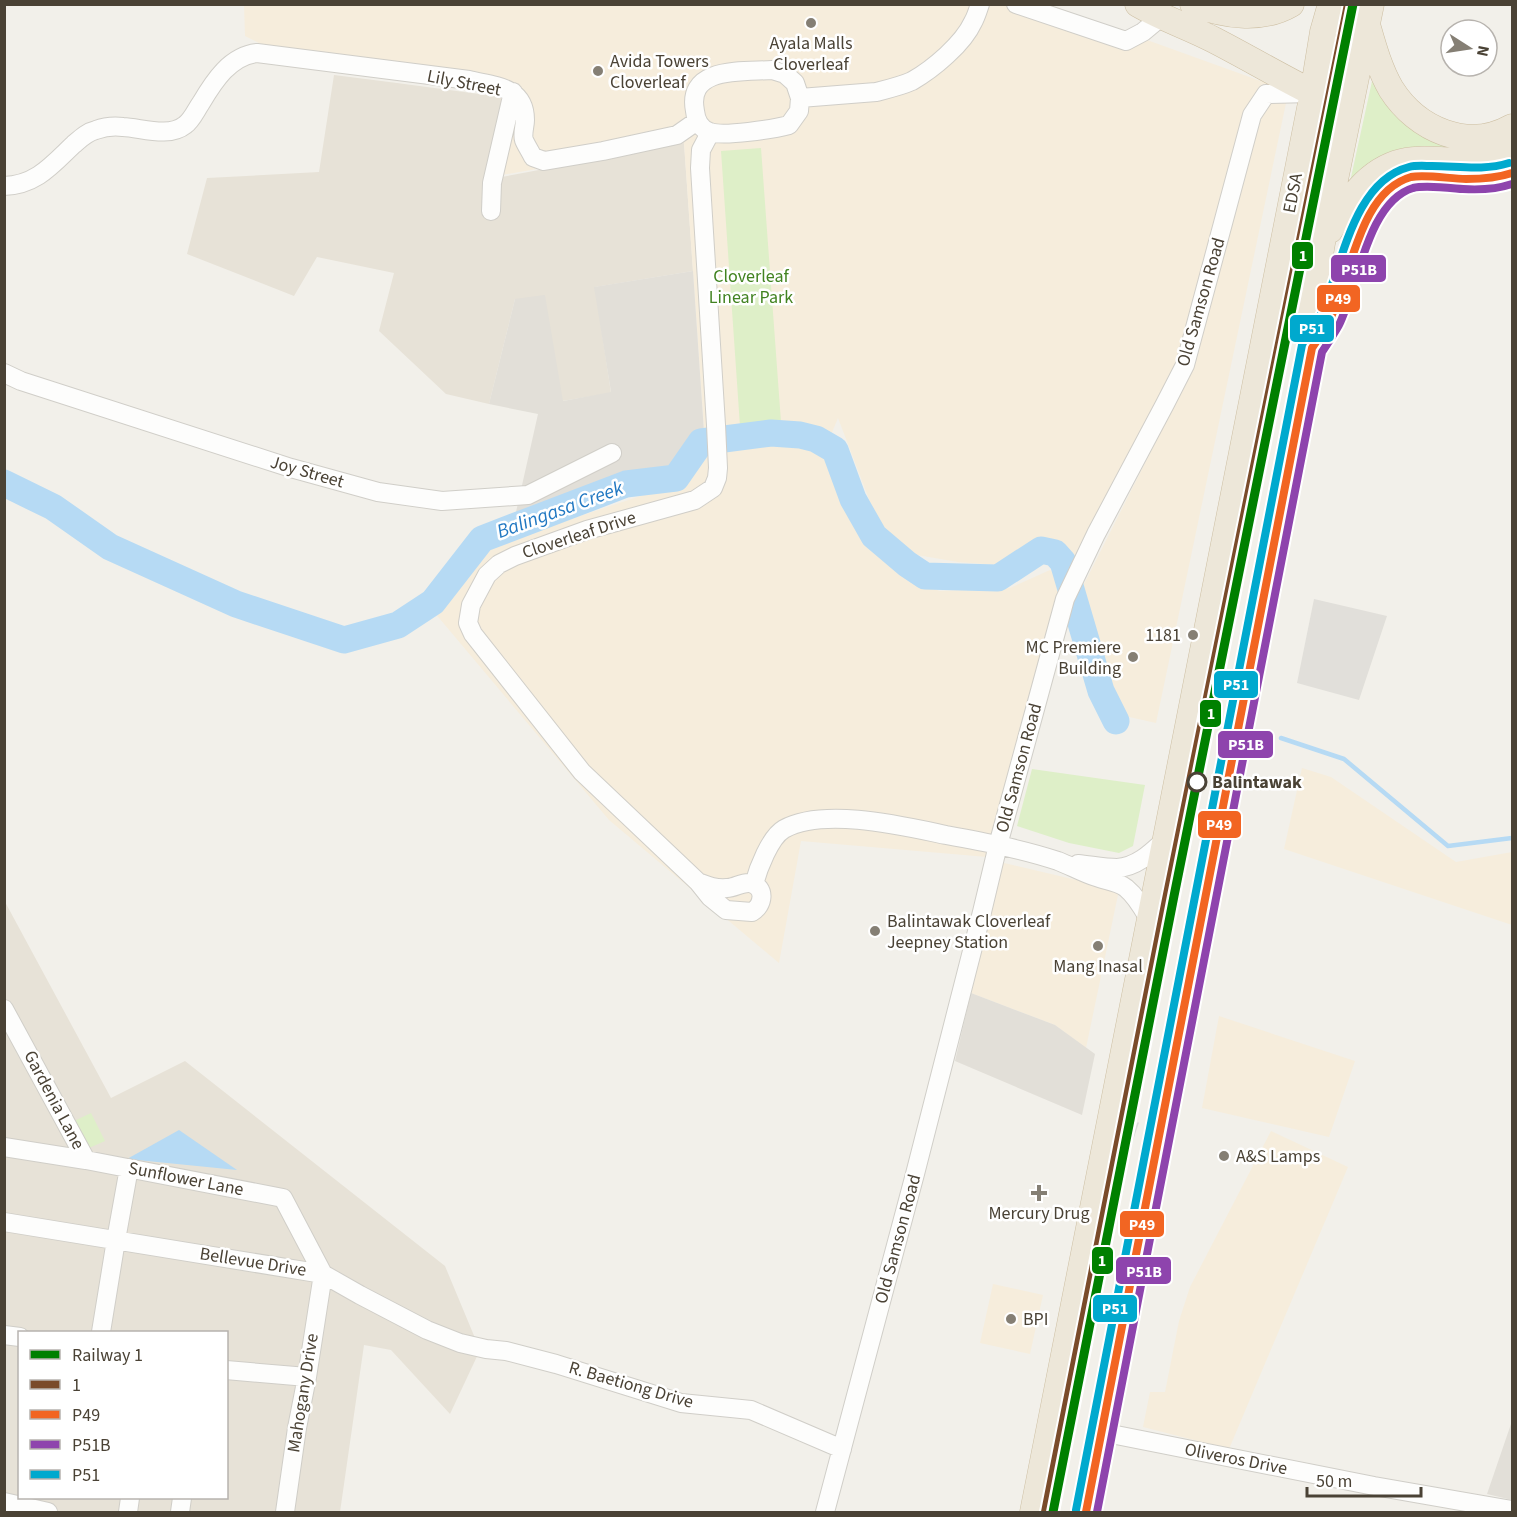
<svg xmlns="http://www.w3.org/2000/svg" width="1517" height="1517" viewBox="0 0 1517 1517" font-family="'Source Sans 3',sans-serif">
	<rect width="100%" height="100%" fill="#f2f0ea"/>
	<path fill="#e7e2d7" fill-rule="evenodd" d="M334,75L397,83L509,98L491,179L684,143L693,271L595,287L611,393L562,401L515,299L489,404L446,394L379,331L394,273L317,257L294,296L187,254L207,178L319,172Z
		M4,900L111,1098L185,1061L445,1266L480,1350L450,1414L391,1350L364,1345L340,1512H5ZM20,1332H226V1498H20Z"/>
	<path fill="#f6eddc" d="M244,5H1050L1269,84L1261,85L1244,111L1217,219L1175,367L1075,555L1042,551L1013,554L998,565L958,562L911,554L877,520L838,418L825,449L872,539L908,581L940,591L1010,588L1050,570L1062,580L987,857L801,841L779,963L609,820L434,612L486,547L689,480L706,458L684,143L496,176L516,86L271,49L245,36Z
		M1270,101L1286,103L1156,723L1116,714L1082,588L1192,370L1260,119Z
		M1302,768L1331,777L1456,862L1512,852V925L1284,849Z
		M1000,862L1119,890L1086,1048L1055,1025L971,993Z
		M1219,1016L1355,1061L1329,1137L1202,1108Z
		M1271,1131L1348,1167L1229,1449L1143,1427L1150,1392H1165L1179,1321L1190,1287Z
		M993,1284L1043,1295L1030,1354L980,1343Z"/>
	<path fill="#e2dfd8" d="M693,271L704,432L675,470L514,521L538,414L489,404L515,299L545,295L563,401L611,392L594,287Z
		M971,993L1055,1025L1095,1054L1082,1115L955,1061Z
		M1512,1421V1500L1487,1494Z"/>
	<path fill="#deefc8" d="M1374,72L1398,115L1512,136V145L1348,191Z
		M761,148L781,422L740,426L721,151Z
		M1032,769L1145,785L1133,846L1119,853L1069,843L1017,826Z
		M91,1113L105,1141L89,1148L74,1121Z"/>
	<path fill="#e1dfda" d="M1314,599L1387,616L1359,700L1297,683Z"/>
	<path fill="#b6daf4" d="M179,1130L237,1170L127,1159Z"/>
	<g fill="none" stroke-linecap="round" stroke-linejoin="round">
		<path stroke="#b6daf4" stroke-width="4.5" d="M1281,738L1344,759L1448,846L1512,838"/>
		<path stroke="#b6daf4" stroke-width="27" d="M4,483L53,507L110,547L236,604L344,640L398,625L433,602L482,539L626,484L676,478L701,442L771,433L800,435L816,439L835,450L853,499L874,536L907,564L925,576L998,578L1041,550L1055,553L1063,562L1101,691L1116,721"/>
		<defs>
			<path id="minor" d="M1016,4L1126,41L1143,32L1161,17
				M772,70L785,74L795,83L800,98L799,111L789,125C774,129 723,137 710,132C700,129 696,120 695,111C686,66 743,72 772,70Z
				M800,98L876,92C888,89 901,86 912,81C933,69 963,44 973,22C976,17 978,10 980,4
				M4,186C36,185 52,165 73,145C80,139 87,132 96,130C104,127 114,126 123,127C142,128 169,138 185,125C192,120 196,110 201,103C214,81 230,56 257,53L469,80C494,86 525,86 525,120C525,126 522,134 524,140C526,145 530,151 533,157L544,161L603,151L677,135L697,121
				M491,211L492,183L513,92
				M4,373L21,381L291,468L378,492L442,501L528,495L612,453
				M1078,864C1090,865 1104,868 1117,868C1137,867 1152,852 1166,839
				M698,882C708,886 716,889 727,888C735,888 742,882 750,883C767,887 763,906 752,912L726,910L710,897L698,882L582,772L473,634L468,623L471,605L487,575L499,564L515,556L587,530L695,500L713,488L717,478L718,468L716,425L700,168L701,150L710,133
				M754,884C758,869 770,837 784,829C824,807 903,826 946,835C984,842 1022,849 1058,861C1071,866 1083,873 1096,877C1106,881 1117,881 1126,888C1137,897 1143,909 1150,921
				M4,1009L86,1160
				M4,1147L86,1160L283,1198L323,1274L307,1377L297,1428L285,1512
				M4,1222L323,1274L360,1295L427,1330L460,1343L486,1349L506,1351L556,1364L681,1403L751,1410L842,1449
				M101,1332L116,1240L129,1168
				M4,1335L20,1337
				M226,1370L307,1377
				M1101,1432L1374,1486L1512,1510
				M4,1502L48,1512
				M128,1512L130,1498
				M180,1512L182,1498
				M825,1512L915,1174L982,912L998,845L1065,599L1096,534L1165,404L1185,365L1252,115L1266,94L1311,93"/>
			<path id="major" d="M1312,348L1330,320L1365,222L1379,199L1390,189L1399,183L1412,177H1442L1467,179L1499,177L1512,173"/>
			<path id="highway" d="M1138,4C1162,18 1189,27 1214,40C1247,57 1279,76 1313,93
				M1193,4C1224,15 1260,22 1291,4
				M1368,28C1374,49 1380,70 1391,89C1417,130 1468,152 1512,127
				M1330,230C1347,202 1368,170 1402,162C1419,158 1437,160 1453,161C1473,162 1494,163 1512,155
				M1033,1512L1313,93L1323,32L1331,4
				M1086,1512L1312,348L1311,309L1322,243L1371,4"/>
		</defs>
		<use href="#minor" stroke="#d0cec8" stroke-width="20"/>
		<use href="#major" stroke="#d6ceb6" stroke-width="24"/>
		<use href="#highway" stroke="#cdbfa3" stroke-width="27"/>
		<use href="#minor" stroke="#fdfdfc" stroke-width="18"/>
		<use href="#major" stroke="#f1eee4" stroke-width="22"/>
		<use href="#highway" stroke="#ede7d9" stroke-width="26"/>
		<path stroke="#d9d9d8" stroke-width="1.5" d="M1117,1186L1138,1123"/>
		<defs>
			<path id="bus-1" d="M1045,1512L1166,899L1348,4"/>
			<path id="bus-2" d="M1086,1512L1312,348C1318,339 1325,330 1329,321C1351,279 1358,192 1411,177C1425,174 1451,179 1466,179C1482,179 1497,178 1512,173"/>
			<path id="bus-3" d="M1097,1512L1322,352C1328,343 1334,334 1339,325C1358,287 1367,202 1413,188C1425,185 1450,188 1463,189C1479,190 1497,189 1512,184"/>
			<path id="bus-4" d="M1076,1510L1302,345C1307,334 1316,325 1321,314C1342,268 1352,182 1409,167C1416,165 1425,166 1432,166C1458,166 1483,171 1509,163"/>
		</defs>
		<use href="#bus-1" stroke="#fff" stroke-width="12"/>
		<use href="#bus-2" stroke="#fff" stroke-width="12"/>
		<use href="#bus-3" stroke="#fff" stroke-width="12"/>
		<use href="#bus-4" stroke="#fff" stroke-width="12"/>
		<use href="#bus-1" stroke="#7a4b2a" stroke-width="8"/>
		<use href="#bus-2" stroke="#f26522" stroke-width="8"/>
		<use href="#bus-3" stroke="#8e44ad" stroke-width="8"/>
		<use href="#bus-4" stroke="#00a9ce" stroke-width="8"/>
		<defs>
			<path id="rail-1" d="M1053,1512L1174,896L1353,4"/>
		</defs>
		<use href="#rail-1" stroke="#fff" stroke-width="14"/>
		<use href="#rail-1" stroke="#008000" stroke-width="9"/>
	</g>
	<g fill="#857f74" stroke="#fff" stroke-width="2">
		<circle cx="811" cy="23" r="6"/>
		<circle cx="598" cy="71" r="6"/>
		<circle cx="1193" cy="635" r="6"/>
		<circle cx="1133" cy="657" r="6"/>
		<circle cx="875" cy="931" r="6"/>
		<circle cx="1098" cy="946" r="6"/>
		<circle cx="1224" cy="1156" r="6"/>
		<path d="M1036 1184h6v6h6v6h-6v6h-6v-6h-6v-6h6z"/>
		<circle cx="1011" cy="1319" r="6"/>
	</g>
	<circle fill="#fff" stroke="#4a4235" stroke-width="3" cx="1197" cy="782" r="9"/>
	<g text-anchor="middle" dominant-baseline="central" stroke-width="5" stroke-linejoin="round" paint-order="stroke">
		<g font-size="18" fill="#4a4235" stroke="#fff" text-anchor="start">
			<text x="811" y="43" text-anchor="middle">Ayala Malls<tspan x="811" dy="21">Cloverleaf</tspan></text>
			<text x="610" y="61">Avida Towers<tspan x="610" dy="21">Cloverleaf</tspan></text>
			<text x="1181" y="635" text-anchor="end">1181</text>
			<text x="1121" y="647" text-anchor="end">MC Premiere<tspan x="1121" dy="21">Building</tspan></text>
			<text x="887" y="921">Balintawak Cloverleaf<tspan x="887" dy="21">Jeepney Station</tspan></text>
			<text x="1098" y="966" text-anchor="middle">Mang Inasal</text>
			<text x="1236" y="1156">A&amp;S Lamps</text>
			<text x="1039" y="1213" text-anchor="middle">Mercury Drug</text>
			<text x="1023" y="1319">BPI</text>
		</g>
		<g font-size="18" fill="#4a4235" stroke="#fff">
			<text transform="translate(464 83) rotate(11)">Lily Street</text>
			<text transform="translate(1293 193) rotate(-79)">EDSA</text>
			<text transform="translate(1201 302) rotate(-74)">Old Samson Road</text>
			<text transform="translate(307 472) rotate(16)">Joy Street</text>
			<text transform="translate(579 535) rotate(-18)">Cloverleaf Drive</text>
			<text transform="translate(1019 768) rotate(-75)">Old Samson Road</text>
			<text transform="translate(54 1100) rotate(62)">Gardenia Lane</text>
			<text transform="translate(186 1179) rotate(11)">Sunflower Lane</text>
			<text transform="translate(898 1239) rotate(-75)">Old Samson Road</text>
			<text transform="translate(253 1262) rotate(9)">Bellevue Drive</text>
			<text transform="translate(631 1385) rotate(16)">R. Baetiong Drive</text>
			<text transform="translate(303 1393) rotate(-81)">Mahogany Drive</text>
			<text transform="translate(1236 1459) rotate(11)">Oliveros Drive</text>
		</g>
		<g font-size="18" fill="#428321" stroke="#fff">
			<text x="751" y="276">Cloverleaf<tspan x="751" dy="21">Linear Park</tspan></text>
		</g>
		<g font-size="18" font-weight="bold" fill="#4a4235" stroke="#fff" text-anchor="start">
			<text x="1212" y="782">Balintawak</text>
		</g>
		<g font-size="20" font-style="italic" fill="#2178c2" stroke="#fff">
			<text transform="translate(560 510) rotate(-20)">Balingasa Creek</text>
		</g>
	</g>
	<g stroke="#fff" stroke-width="2">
		<rect x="1291" y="241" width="23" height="29" rx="6" fill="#008000"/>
		<rect x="1330" y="254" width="57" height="29" rx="6" fill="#8e44ad"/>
		<rect x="1316" y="284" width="45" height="29" rx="6" fill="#f26522"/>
		<rect x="1289" y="314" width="46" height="29" rx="6" fill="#00a9ce"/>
		<rect x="1213" y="670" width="46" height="29" rx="6" fill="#00a9ce"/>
		<rect x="1199" y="699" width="23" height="29" rx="6" fill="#008000"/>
		<rect x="1217" y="730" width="57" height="29" rx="6" fill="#8e44ad"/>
		<rect x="1197" y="810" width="45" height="29" rx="6" fill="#f26522"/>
		<rect x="1119" y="1210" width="46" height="28" rx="6" fill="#f26522"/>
		<rect x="1091" y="1246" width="23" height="29" rx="6" fill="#008000"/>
		<rect x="1115" y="1256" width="57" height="29" rx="6" fill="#8e44ad"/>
		<rect x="1092" y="1294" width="46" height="29" rx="6" fill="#00a9ce"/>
	</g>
	<g font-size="16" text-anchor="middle" font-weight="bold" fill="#fff">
		<text x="1303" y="261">1</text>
		<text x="1359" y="275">P51B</text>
		<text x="1338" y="304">P49</text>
		<text x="1312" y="334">P51</text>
		<text x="1236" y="690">P51</text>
		<text x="1211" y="719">1</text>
		<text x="1246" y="750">P51B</text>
		<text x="1219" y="830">P49</text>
		<text x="1142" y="1230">P49</text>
		<text x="1102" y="1266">1</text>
		<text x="1144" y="1277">P51B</text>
		<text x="1115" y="1314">P51</text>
	</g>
	<rect width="1517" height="1517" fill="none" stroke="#4a4235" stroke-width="12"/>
	<rect x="18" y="1331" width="210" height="168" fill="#ffffff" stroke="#b7b3ae" stroke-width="1.5"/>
	<rect x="30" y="1350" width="30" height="9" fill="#008000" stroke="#b7b3ae" stroke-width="1.5"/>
	<text x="72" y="1361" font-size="18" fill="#4a4235">Railway 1</text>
	<rect x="30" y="1380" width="30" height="9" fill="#7a4b2a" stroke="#b7b3ae" stroke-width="1.5"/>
	<text x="72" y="1391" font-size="18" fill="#4a4235">1</text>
	<rect x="30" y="1410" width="30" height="9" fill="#f26522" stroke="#b7b3ae" stroke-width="1.5"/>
	<text x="72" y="1421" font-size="18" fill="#4a4235">P49</text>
	<rect x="30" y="1440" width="30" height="9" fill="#8e44ad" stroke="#b7b3ae" stroke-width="1.5"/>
	<text x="72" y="1451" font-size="18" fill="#4a4235">P51B</text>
	<rect x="30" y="1470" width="30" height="9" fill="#00a9ce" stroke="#b7b3ae" stroke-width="1.5"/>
	<text x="72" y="1481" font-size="18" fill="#4a4235">P51</text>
	<g transform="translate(1469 48) rotate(102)"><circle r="28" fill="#ffffff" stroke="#b7b3ae" stroke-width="1.5"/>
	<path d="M0-4.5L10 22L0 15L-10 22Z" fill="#857f74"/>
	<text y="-9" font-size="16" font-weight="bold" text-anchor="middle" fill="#4a4235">N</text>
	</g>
	<path d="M1307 1487v9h114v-9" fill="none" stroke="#4a4235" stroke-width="3"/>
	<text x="1316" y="1487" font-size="18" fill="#4a4235" stroke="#ffffff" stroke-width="4.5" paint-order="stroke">50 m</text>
</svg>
